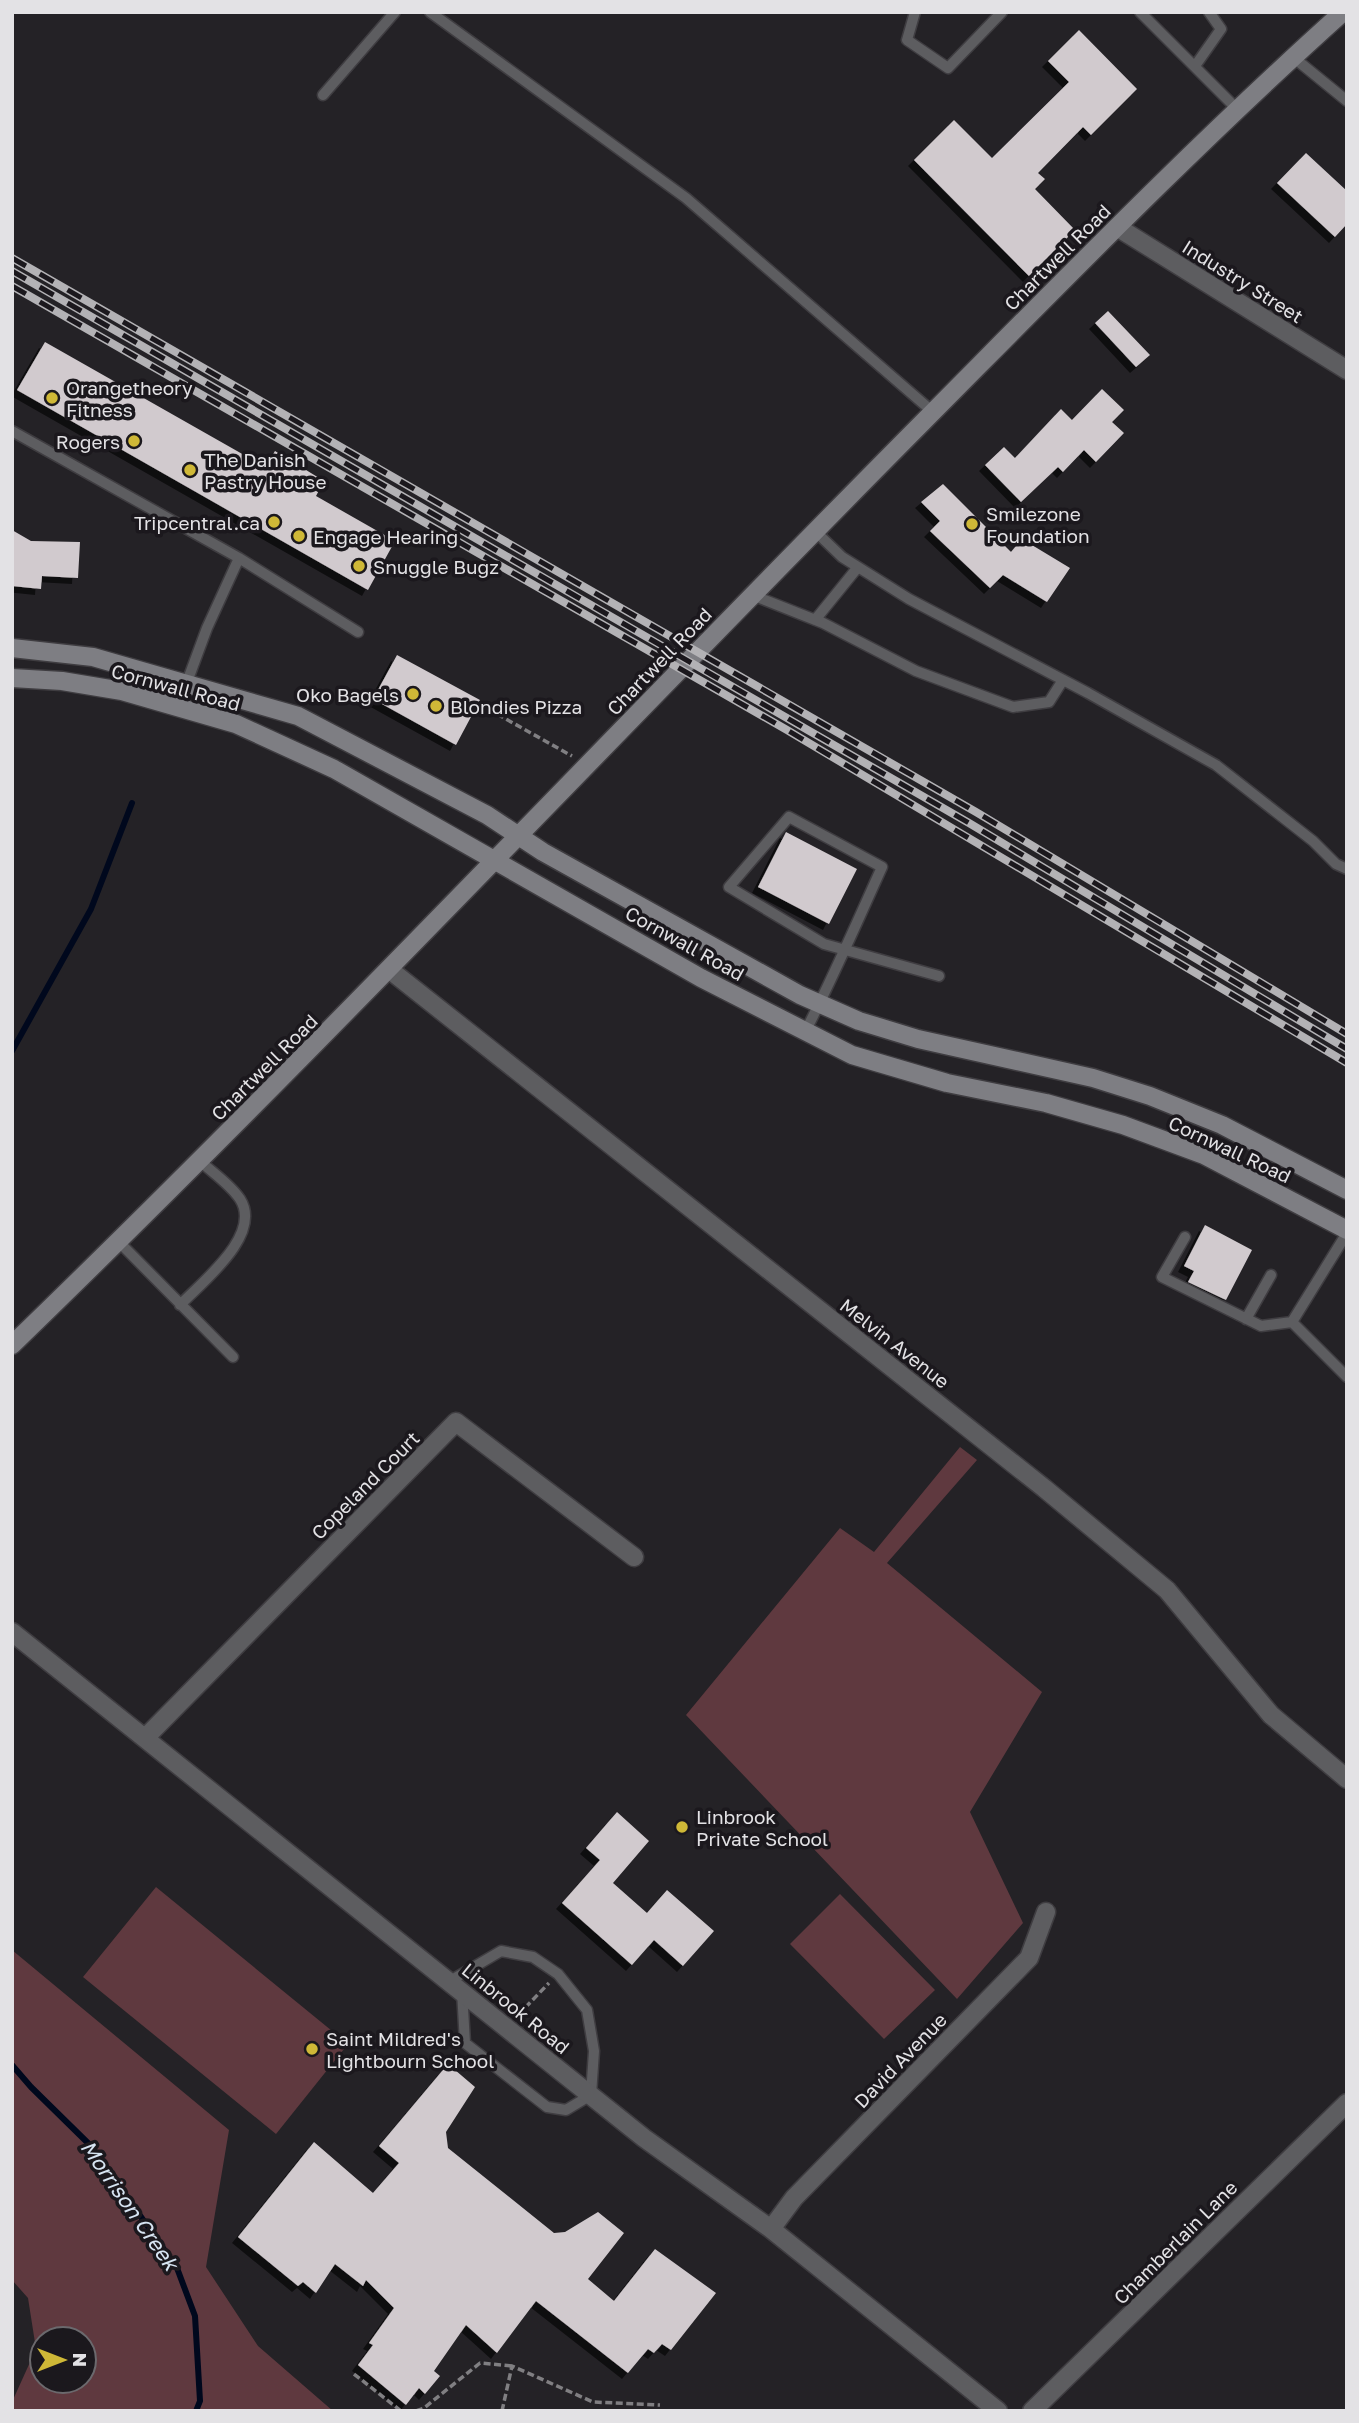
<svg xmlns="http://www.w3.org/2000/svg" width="1359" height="2423" viewBox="0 0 1359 2423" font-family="'Golos Text',sans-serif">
	<defs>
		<filter id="shadow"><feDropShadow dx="-6" dy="6" stdDeviation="0" flood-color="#0009"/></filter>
	</defs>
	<rect width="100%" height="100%" fill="#242226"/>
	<path fill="#5f393f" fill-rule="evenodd" d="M960,1447L977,1460L887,1563L1042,1692L970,1812L1023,1923L957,1999L686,1715L840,1528L874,1552Z
		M156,1887L348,2044L276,2134L83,1977Z
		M840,1894L935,1990L884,2039L790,1944Z
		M12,1950L229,2130L206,2267L258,2346L333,2411L12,2410V2402L36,2349L28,2298L12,2280ZM84,2339V2381H42V2339Z"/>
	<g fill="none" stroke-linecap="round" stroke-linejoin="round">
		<path stroke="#00081d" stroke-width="6" d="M12,1051L91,909L132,803
			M12,2065L31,2087L91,2146L177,2268L195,2316L200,2401L196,2411"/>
	</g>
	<path fill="#d1cace" filter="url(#shadow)" d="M1079,30L1137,89L1091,135L1083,127L1038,173L1045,179L1035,189L1075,230L1029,276L914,160L954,120L992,158L1069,82L1048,61Z
		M1306,153L1347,191V224L1335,237L1277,183Z
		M1108,311L1150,355L1136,367L1095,323Z
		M45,342L265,467L275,451L324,481L316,496L395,541L368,590L17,390Z
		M1102,389L1124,410L1112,422L1124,433L1096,462L1084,450L1063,472L1058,467L1021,502L985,465L1004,447L1015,458L1061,409L1072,420Z
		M943,484L1011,552L1022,539L1070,568L1047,602L1003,575L990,588L930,531L940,521L921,502Z
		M12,530L31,541L80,542L78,578L42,576L41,589L12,586Z
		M397,655L480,700L456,745L373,699Z
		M786,832L857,869L829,924L758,887Z
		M1205,1225L1252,1250L1226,1300L1188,1282L1194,1271L1184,1266Z
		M617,1812L649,1841L613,1883L647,1913L667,1890L714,1931L683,1966L654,1940L632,1965L562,1903L600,1860L586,1848Z
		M448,2064L475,2087L446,2132L448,2148L554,2233L565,2232L598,2212L624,2233L588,2279L614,2301L655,2249L716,2293L671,2350L662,2344L654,2353L648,2349L628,2373L536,2301L497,2353L466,2325L434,2371L440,2376L425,2394L419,2388L406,2405L358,2365L373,2345L369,2343L394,2308L366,2280L363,2286L335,2264L316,2293L303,2282L298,2286L238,2237L314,2142L373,2193L399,2163L379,2146Z"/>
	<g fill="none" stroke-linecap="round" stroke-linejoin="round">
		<defs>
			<path id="lane" d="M430,12L686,198L933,412
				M915,12L907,40L948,68L1002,12
				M1140,12L1236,108
				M1293,57L1347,101
				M1195,66L1221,29L1209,12
				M323,95L395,12
				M12,431L239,558L358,632
				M815,531L842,557L909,599L1088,693L1216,765L1313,841L1336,864L1347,869
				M752,595L823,623L916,671L1013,707L1049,702L1063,680
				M815,620L858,567
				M187,682L207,628L239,558
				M805,1032C833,978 857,922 882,867L789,817L729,887L824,944L939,976
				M1185,1237L1162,1277L1261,1326L1292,1322L1347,1233
				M119,1242L233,1357
				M180,1305C202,1282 263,1235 240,1199C230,1184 213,1173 200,1161
				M1246,1319L1271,1275
				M1292,1322L1347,1377
				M450,1981L501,1951L533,1957L558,1974L587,2010L594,2051L591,2095L566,2110L547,2107L465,2043L462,1991"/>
			<path id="street" d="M1117,227L1347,370
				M390,970L1044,1488L1167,1590L1271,1715L1347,1779
				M12,1632L644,2138L771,2229L998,2411
				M146,1737L456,1422L634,1557
				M771,2229L794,2198L1029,1958L1046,1912
				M1032,2411L1347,2103"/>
			<path id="secondary" d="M12,648L93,657L298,716L487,815L543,852L800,995L859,1021L918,1039L1093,1078L1150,1096L1222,1125L1347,1190
				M12,678L62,681L122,691L236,724L334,769L701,978L852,1055L947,1083L1046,1103L1123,1125L1204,1155L1347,1230
				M12,1345C323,1044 618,729 923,422C1061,283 1197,143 1343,12"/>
		</defs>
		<use href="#lane" stroke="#3f3d41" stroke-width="13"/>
		<use href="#street" stroke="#3f3d41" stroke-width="21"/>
		<use href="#secondary" stroke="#3f3d41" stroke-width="21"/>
		<path stroke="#807f82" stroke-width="3.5" stroke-dasharray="7 3.5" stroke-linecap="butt" d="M488,709L572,756
			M518,2015L549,1983
			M354,2374L401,2411
			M416,2411L424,2408L480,2363L512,2366
			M502,2411L512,2366L593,2402L660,2405"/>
		<use href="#lane" stroke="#5d5d60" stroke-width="10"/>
		<use href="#street" stroke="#5d5d60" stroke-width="18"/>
		<use href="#secondary" stroke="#7e7e83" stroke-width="18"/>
		<defs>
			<path id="rail" d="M12,258L976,812L1347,1034
				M12,271L969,823L1347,1049
				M12,286L787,730L1347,1063"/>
		</defs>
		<use href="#rail" stroke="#b3b2b5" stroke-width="8"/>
		<use href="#rail" stroke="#1b181d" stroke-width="5" stroke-dasharray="16" stroke-linecap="butt"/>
	</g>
	<g fill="#cfb837" stroke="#1b181d" stroke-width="2.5">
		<circle cx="52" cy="398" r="7"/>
		<circle cx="134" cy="441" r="7"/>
		<circle cx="190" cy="470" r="7"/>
		<circle cx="274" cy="522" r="7"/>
		<circle cx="972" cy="524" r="7"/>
		<circle cx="299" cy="536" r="7"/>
		<circle cx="359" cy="566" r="7"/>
		<circle cx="413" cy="694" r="7"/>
		<circle cx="436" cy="706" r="7"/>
		<circle cx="682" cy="1827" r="7"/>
		<circle cx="312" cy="2049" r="7"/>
	</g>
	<g text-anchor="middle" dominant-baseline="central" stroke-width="7" stroke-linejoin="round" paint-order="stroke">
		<g font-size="19" fill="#e3e2e5" stroke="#1b181d">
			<text transform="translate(1057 257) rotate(-45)">Chartwell Road</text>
			<text transform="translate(1243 281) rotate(32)">Industry Street</text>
			<text transform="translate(659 661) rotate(-46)">Chartwell Road</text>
			<text transform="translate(176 687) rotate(15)">Cornwall Road</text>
			<text transform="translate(685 943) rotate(29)">Cornwall Road</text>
			<text transform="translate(264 1067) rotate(-45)">Chartwell Road</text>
			<text transform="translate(1230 1149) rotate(25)">Cornwall Road</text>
			<text transform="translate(895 1343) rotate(38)">Melvin Avenue</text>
			<text transform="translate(365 1485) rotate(-45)">Copeland Court</text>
			<text transform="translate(516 2008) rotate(39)">Linbrook Road</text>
			<text transform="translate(900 2060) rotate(-46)">David Avenue</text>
			<text transform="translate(1175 2242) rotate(-45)">Chamberlain Lane</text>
		</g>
		<g font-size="19" fill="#e3e2e5" stroke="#1b181d" text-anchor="start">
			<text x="66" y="387">Orangetheory<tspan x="66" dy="22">Fitness</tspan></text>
			<text x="120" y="441" text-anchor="end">Rogers</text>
			<text x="204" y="459">The Danish<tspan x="204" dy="22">Pastry House</tspan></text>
			<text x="986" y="513">Smilezone<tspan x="986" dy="22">Foundation</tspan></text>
			<text x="260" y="522" text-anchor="end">Tripcentral.ca</text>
			<text x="313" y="536">Engage Hearing</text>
			<text x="373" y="566">Snuggle Bugz</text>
			<text x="399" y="694" text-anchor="end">Oko Bagels</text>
			<text x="450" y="706">Blondies Pizza</text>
			<text x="696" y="1816">Linbrook<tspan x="696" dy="22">Private School</tspan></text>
			<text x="326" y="2038">Saint Mildred's<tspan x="326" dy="22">Lightbourn School</tspan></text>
		</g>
		<g font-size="21" font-style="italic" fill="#d7e4f2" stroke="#1b181d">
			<text transform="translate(130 2205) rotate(55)">Morrison Creek</text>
		</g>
	</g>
	<rect width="1359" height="2423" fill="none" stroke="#e3e2e5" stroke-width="28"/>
	<g transform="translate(63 2360) rotate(90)"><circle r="33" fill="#1b181d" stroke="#6b696d" stroke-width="2"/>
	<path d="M0-5L12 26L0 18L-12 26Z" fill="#cfb837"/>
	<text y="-10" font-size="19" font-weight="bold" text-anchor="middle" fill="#e3e2e5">N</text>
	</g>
</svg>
